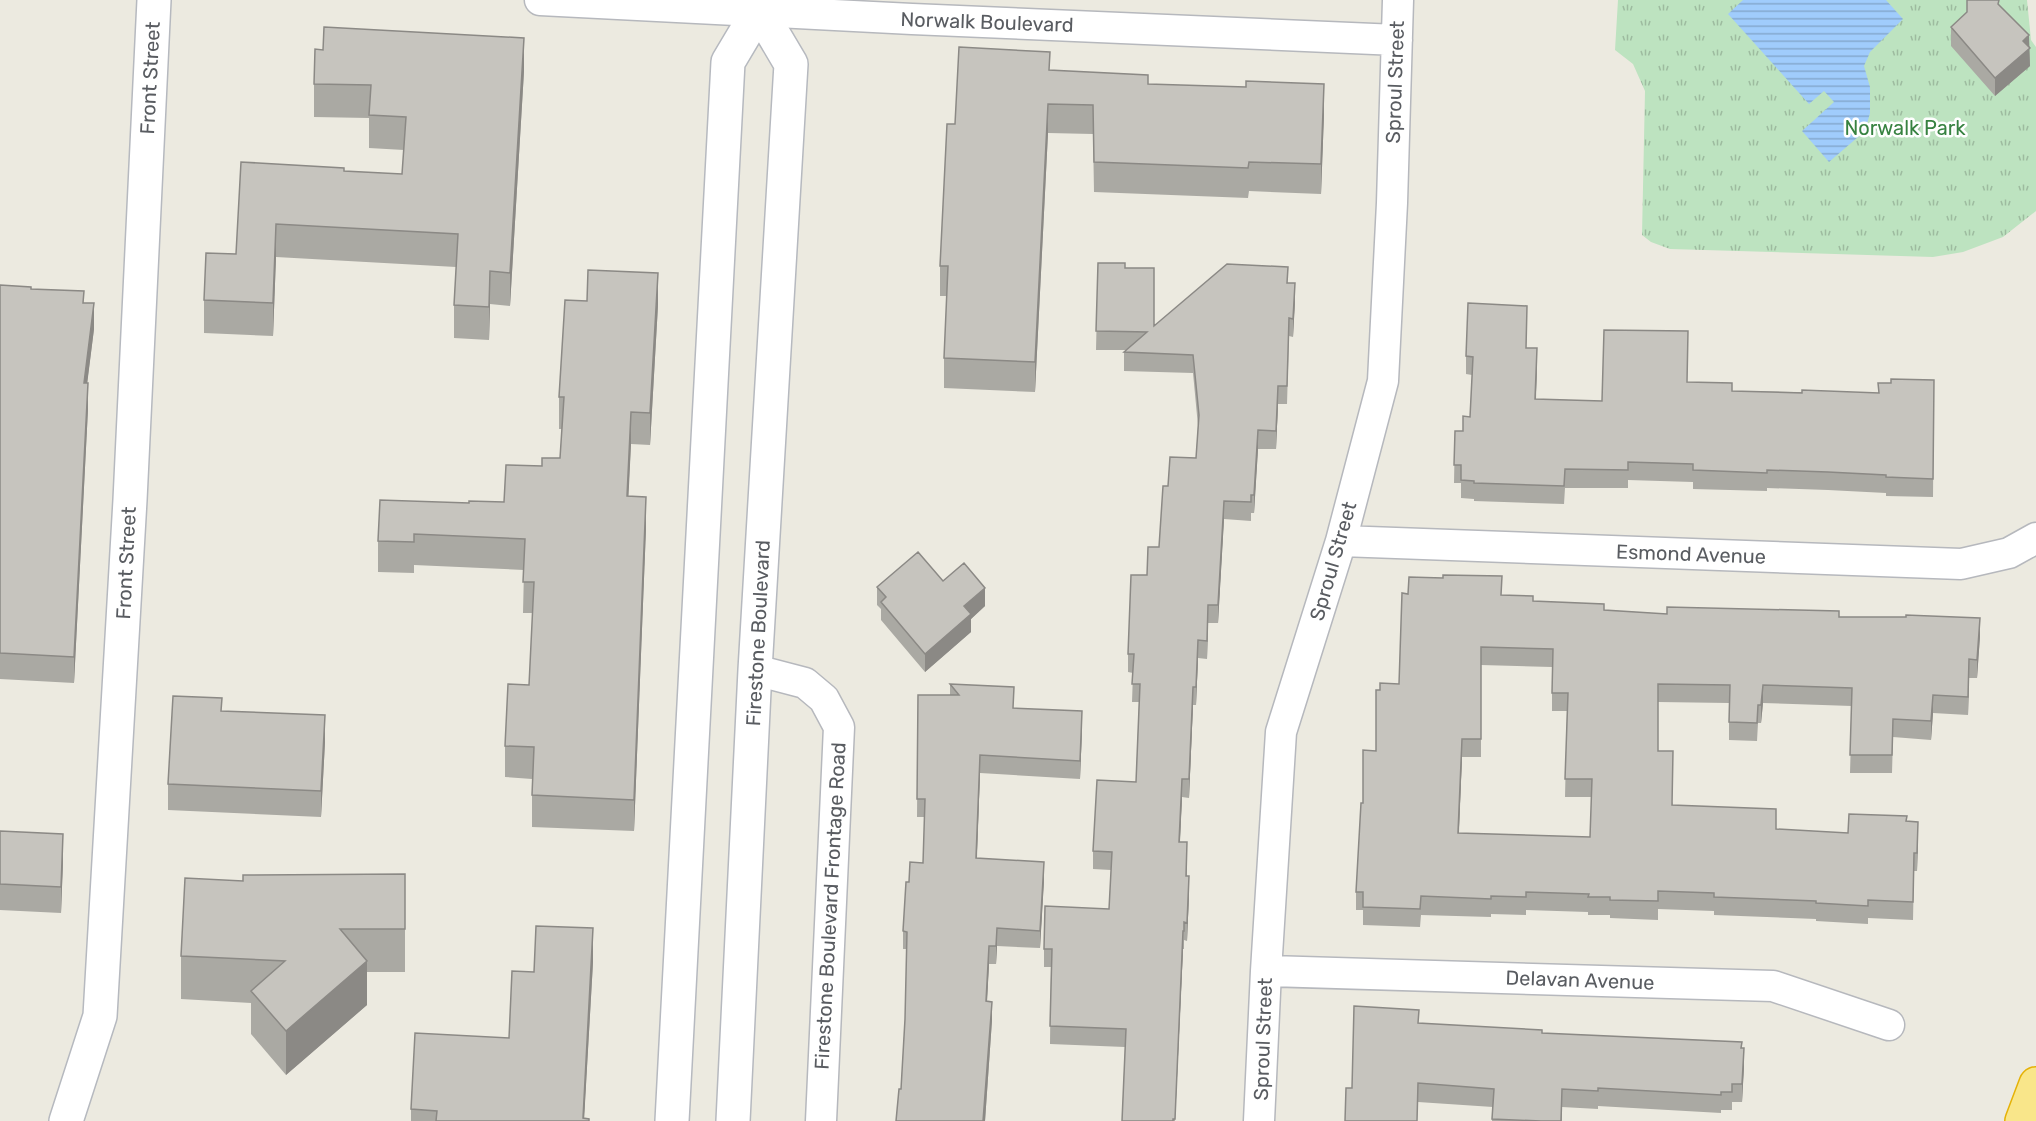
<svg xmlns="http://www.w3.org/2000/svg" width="2036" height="1121" viewBox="0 0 2036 1121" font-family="Rubik,sans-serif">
	<defs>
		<pattern id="grass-tufts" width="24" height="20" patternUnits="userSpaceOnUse" patternTransform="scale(1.5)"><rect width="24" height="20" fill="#bde3c0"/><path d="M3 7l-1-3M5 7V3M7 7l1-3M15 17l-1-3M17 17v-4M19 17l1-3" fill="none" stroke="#9dbb9f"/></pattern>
		<pattern id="water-rules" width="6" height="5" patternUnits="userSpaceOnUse" patternTransform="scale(1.5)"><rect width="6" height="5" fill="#a0ccfc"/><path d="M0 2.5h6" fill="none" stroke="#85a9cf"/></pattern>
	</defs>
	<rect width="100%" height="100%" fill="#eceae0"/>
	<path fill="url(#grass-tufts)" d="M1618,0H2027L2031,40L2036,47V211L2003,237L1963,252L1933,257L1670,249L1651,242L1642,235L1645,91L1633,64L1615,50Z"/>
	<path fill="url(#water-rules)" d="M1743,0H1886L1903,19L1870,52L1864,66L1870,87V113L1865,131L1829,162L1802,131L1834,102L1824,91L1809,104L1728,14Z"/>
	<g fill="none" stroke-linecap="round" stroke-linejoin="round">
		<defs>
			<path id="street" d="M540,0L912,19L1397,40
				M1341,541L1961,564L2009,553L2036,538
				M755,670L805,683L824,699L839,727L821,1121
				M1266,971L1773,986L1889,1025
				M1259,1121L1266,971L1281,732L1341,541L1383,381L1392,203L1398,0"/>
			<path id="secondary" d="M66,1121L100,1016L130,500L154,0
				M672,1121L728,62L759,10L760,0
				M733,1121L755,670L791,64L759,10"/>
			<path id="highway" d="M2022,1121L2036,1084"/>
		</defs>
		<use href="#street" stroke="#b6b8bd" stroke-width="33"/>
		<use href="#secondary" stroke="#b6b9bf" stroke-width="36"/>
		<use href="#highway" stroke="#e5b207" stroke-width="36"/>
		<use href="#street" stroke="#fff" stroke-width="30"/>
		<use href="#secondary" stroke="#fff" stroke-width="33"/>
		<use href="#highway" stroke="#f9e68a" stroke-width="33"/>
	</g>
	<path fill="#aaa9a3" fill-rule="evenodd" d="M1951,27L2029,47L2030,66L1995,96L1951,46Z
		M524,71L510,306L490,304L489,340L454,338V305L456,267L276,257L273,336L204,333V300L236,254L344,171L402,174L404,150L369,148V118L314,117V84Z
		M1050,71L1148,84L1324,114L1321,194L1249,191L1248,198L1094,192L1093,134L1048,133L1035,392L944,388V358L947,296H940V266Z
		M1098,263L1125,268L1154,326L1288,283L1295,301L1293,337L1289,336L1287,404H1278L1276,449H1258L1254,513H1251V521L1224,519L1218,623H1208L1207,659L1198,658L1196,705H1193L1189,798L1182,797L1180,842L1187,860V876L1189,894L1187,941L1184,940V949H1183L1175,1121H1122L1125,1047L1050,1044L1051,967H1044V949L1109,909L1111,870L1093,869V851L1136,782L1139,702H1132L1133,673L1128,672V654L1147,575L1159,547L1168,486L1196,458L1198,426L1193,373L1124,371V352L1127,350H1096Z
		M0,285L31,289L84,303L94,329L87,383L88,409L74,683L0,679Z
		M658,305L650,445L631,444L628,496L646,528L634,831L532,827V779L505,777V746L529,685L533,613H523L524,570L414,565V573L378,572V541L469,503L504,502L542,466L560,458L562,429H559V397Z
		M1527,324L1526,348L1537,366L1536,399L1602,401L1687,382L1732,391L1879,393L1891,383L1934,380L1933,497L1886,496V493L1828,490L1767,488V491L1693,489V482L1628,480V488H1565L1564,504L1474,501V499L1461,498V483H1454L1455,431H1463L1470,417L1472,375L1466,374V356Z
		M943,581L985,606L971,619V632L925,672L881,620V609L877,605V587Z
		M1502,595L1533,601L1604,610L1667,614L1839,617L1980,636L1977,678H1969L1968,715L1933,713L1931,740L1893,737L1892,773H1850L1852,706L1763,703L1761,723H1758L1757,741L1729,740V703L1658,702V751L1673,805L1776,829L1848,833L1907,821L1918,840L1917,871H1914L1913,920L1868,918V924L1816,921V919L1714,915V911L1658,909V920L1610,918V915H1588V912L1526,910V915L1491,914V917L1421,915L1420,927L1363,925V910H1356V892L1363,803L1376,751L1380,690L1399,684ZM1481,665L1552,667V711H1567L1565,797H1592L1590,837L1459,833L1462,757H1481Z
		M950,684L1014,708L1082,729L1080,779L980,773L977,858L1044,880L1040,948L997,946L996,964H989L987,1002L992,1020L985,1121H896L901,1089L905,1019L907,949H903V931L909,882L923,863L925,817H917L918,695H950Z
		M325,742L321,817L168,810V784Z
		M0,831L63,861L61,913L0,910Z
		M405,874V972H367V1005L286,1075L251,1034V1003L181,999V956L243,881Z
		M593,962L584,1118L589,1121H411V1109L509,1038L534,972Z
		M1419,1023L1542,1033L1742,1048L1744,1066L1742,1102H1732V1110H1721V1113L1598,1106V1109L1562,1107V1121H1492L1493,1107L1418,1102L1352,1088Z"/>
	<path fill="#8b8985" d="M2029,35L2030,66L1995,96V78L2023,41Z
		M524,38V71L510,306V273Z
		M1324,84V114L1321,194V164Z
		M1048,104V133L1035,392V362Z
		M276,224V257L273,336V303Z
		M490,271V304L489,340V307Z
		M658,273V305L650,445V413Z
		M1295,283V301L1293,337V319Z
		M94,303V329L84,409V383Z
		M1537,348V366L1535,417V399Z
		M88,383V409L74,683V657Z
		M1278,386V404L1276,449V431Z
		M631,412V444L627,528V496Z
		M1258,430V449L1254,513V495Z
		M646,497V528L634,831V800Z
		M1224,501V519L1218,623V605Z
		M985,588V606L971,619V632L925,672V654L964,606Z
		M1208,605V623L1207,659V641Z
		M1980,618V636L1977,678V660Z
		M1198,640V658L1196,705V687Z
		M1969,659V678L1968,715V697Z
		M1763,685V703L1761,723V705Z
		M1193,687V705L1189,798V779Z
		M1933,695V713L1931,740V721Z
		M1082,711V729L1080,779V761Z
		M325,715V742L321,817V791Z
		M1462,739V757L1458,851V833Z
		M980,755V773L976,876V858Z
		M1182,779V797L1179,860V842Z
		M1918,822V840L1917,871V853Z
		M63,834V861L61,913V887Z
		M1044,862V880L1040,948V931Z
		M1189,876V894L1187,941V923Z
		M593,928V962L584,1121H583Z
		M997,928V946L996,964V946Z
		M1183,931V949L1175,1121V1119Z
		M989,946V964L986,1019V1001Z
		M367,961V1005L286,1075V1031Z
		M992,1002V1020L985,1121H983Z
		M1744,1048V1066L1742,1102V1084Z"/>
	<path fill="#c6c4be" stroke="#8b8985" stroke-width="1.5" fill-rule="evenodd" d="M1967,0H1999L1998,4L2029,35L2023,41L2030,48L1995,78L1951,27L1967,12Z
		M324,27L524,38L510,273L490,271L489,307L454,305L458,234L276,224L273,303L204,300L206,253L236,254L241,162L344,168V171L402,174L406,117L369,115L371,85L314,84L315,49L323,50Z
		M959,47L1050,52L1049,70L1148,75V84L1246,87V81L1324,84L1321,164L1249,162L1248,168L1094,162L1093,105L1048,104L1035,362L944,358L948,266H940L947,124H955Z
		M1098,263H1125V268H1154V326L1227,264L1288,267L1287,283H1295L1293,319L1289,318L1287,386H1278L1276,431L1258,430L1254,495H1251V502L1224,501L1218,605H1208L1207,641L1198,640L1196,687H1193L1189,779H1182L1179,842H1187L1186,876H1189L1187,923L1184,922V931H1183L1175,1119H1173V1121H1122L1126,1029L1050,1026L1052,949H1044L1045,906L1109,909L1112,852L1093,851L1097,780L1136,782L1140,684H1132L1134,654H1128L1131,575H1147L1148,547H1159L1163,486H1168L1170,457L1196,458L1199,415L1193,355L1124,352L1147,332L1096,331Z
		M588,270L658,273L650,413L631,412L627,496L646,497L634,800L532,795L534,747L505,746L508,684L529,685L534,582H523L525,539L414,534V542L378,541L380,500L469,503V501L504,502L506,465L542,466V458H560L564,397H559L565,300L587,301Z
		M0,285L31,287V289L84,291L83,303H94L84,383H88L74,657L0,653Z
		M1468,303L1527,306L1526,348H1537L1535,399L1602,401L1604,330L1688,331L1687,382L1732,383V391L1802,393V390L1879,393L1878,383H1891V379L1934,380L1933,479L1886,477V475L1828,472L1767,470V473L1693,470V464L1628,462V470L1565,469L1564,486L1474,483V481L1461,480V465H1454L1455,431H1463V416L1470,417L1473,357L1466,356Z
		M918,552L943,581L964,563L985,588L964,606L971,614L925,654L881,602L886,597L877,587Z
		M1443,575L1502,576L1501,595L1533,596V601L1604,604V610L1667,614V607L1839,611V617H1906V615L1980,618L1977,660L1969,659L1968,697L1933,695L1931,721L1893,719L1892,755H1850L1852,688L1763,685L1761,705H1758L1757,723L1729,722L1730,685L1658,684V751H1673L1672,805L1776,809V829L1848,833L1849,814L1907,816L1906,821L1918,822L1917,853H1914L1913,902L1868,900V906L1816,903V901L1714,897V893L1658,891V901L1610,900V897H1588L1589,894L1526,892V897L1491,896V899L1421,896L1420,909L1363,907V892H1356L1361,803H1363V750L1376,751V690H1380V683L1399,684L1402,593L1408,594L1409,577L1443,578ZM1481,647L1553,649L1552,693H1568L1565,779H1592L1590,837L1458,833L1462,739H1481Z
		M950,684L1014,687L1013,708L1082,711L1080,761L980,755L976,858L1044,862L1040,931L997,928L996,946H989L986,1001L992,1002L983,1121H896L899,1089H901L905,1019L907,932L903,931L906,882H909L910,862L923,863L925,799H917L918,695H959Z
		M173,696L222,698L221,711L325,715L321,791L168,784Z
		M0,831L63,834L61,887L0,884Z
		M405,874V929H340L367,961L286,1031L251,991L285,961L181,956L185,878L243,881V875Z
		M536,926L593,928L583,1118L589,1119V1121H436L437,1111L411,1109L415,1033L509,1038L512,971L534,972Z
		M1354,1006L1419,1010L1418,1023L1542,1030V1033L1742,1042L1741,1048H1744L1742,1084H1732V1092H1721V1095L1598,1088V1091L1562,1089L1561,1121H1541L1492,1119L1494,1089L1418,1083L1417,1121H1345L1346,1088H1352Z"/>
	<g text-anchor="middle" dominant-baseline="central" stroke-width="5" stroke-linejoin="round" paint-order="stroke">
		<g font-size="20" fill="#595c61" stroke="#fff">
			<text transform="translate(987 22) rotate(2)">Norwalk Boulevard</text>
			<text transform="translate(150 78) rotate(-87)">Front Street</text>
			<text transform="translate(1395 82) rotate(-88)">Sproul Street</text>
			<text transform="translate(1691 554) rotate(2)">Esmond Avenue</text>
			<text transform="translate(1333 561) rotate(-74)">Sproul Street</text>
			<text transform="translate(126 563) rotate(-87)">Front Street</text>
			<text transform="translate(758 633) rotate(-87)">Firestone Boulevard</text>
			<text transform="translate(830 906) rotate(-87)">Firestone Boulevard Frontage Road</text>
			<text transform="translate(1580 980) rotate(2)">Delavan Avenue</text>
			<text transform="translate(1263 1039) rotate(-88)">Sproul Street</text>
		</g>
		<g font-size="20" fill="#378241" stroke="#fff">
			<text x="1905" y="128">Norwalk Park</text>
		</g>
	</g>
</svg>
